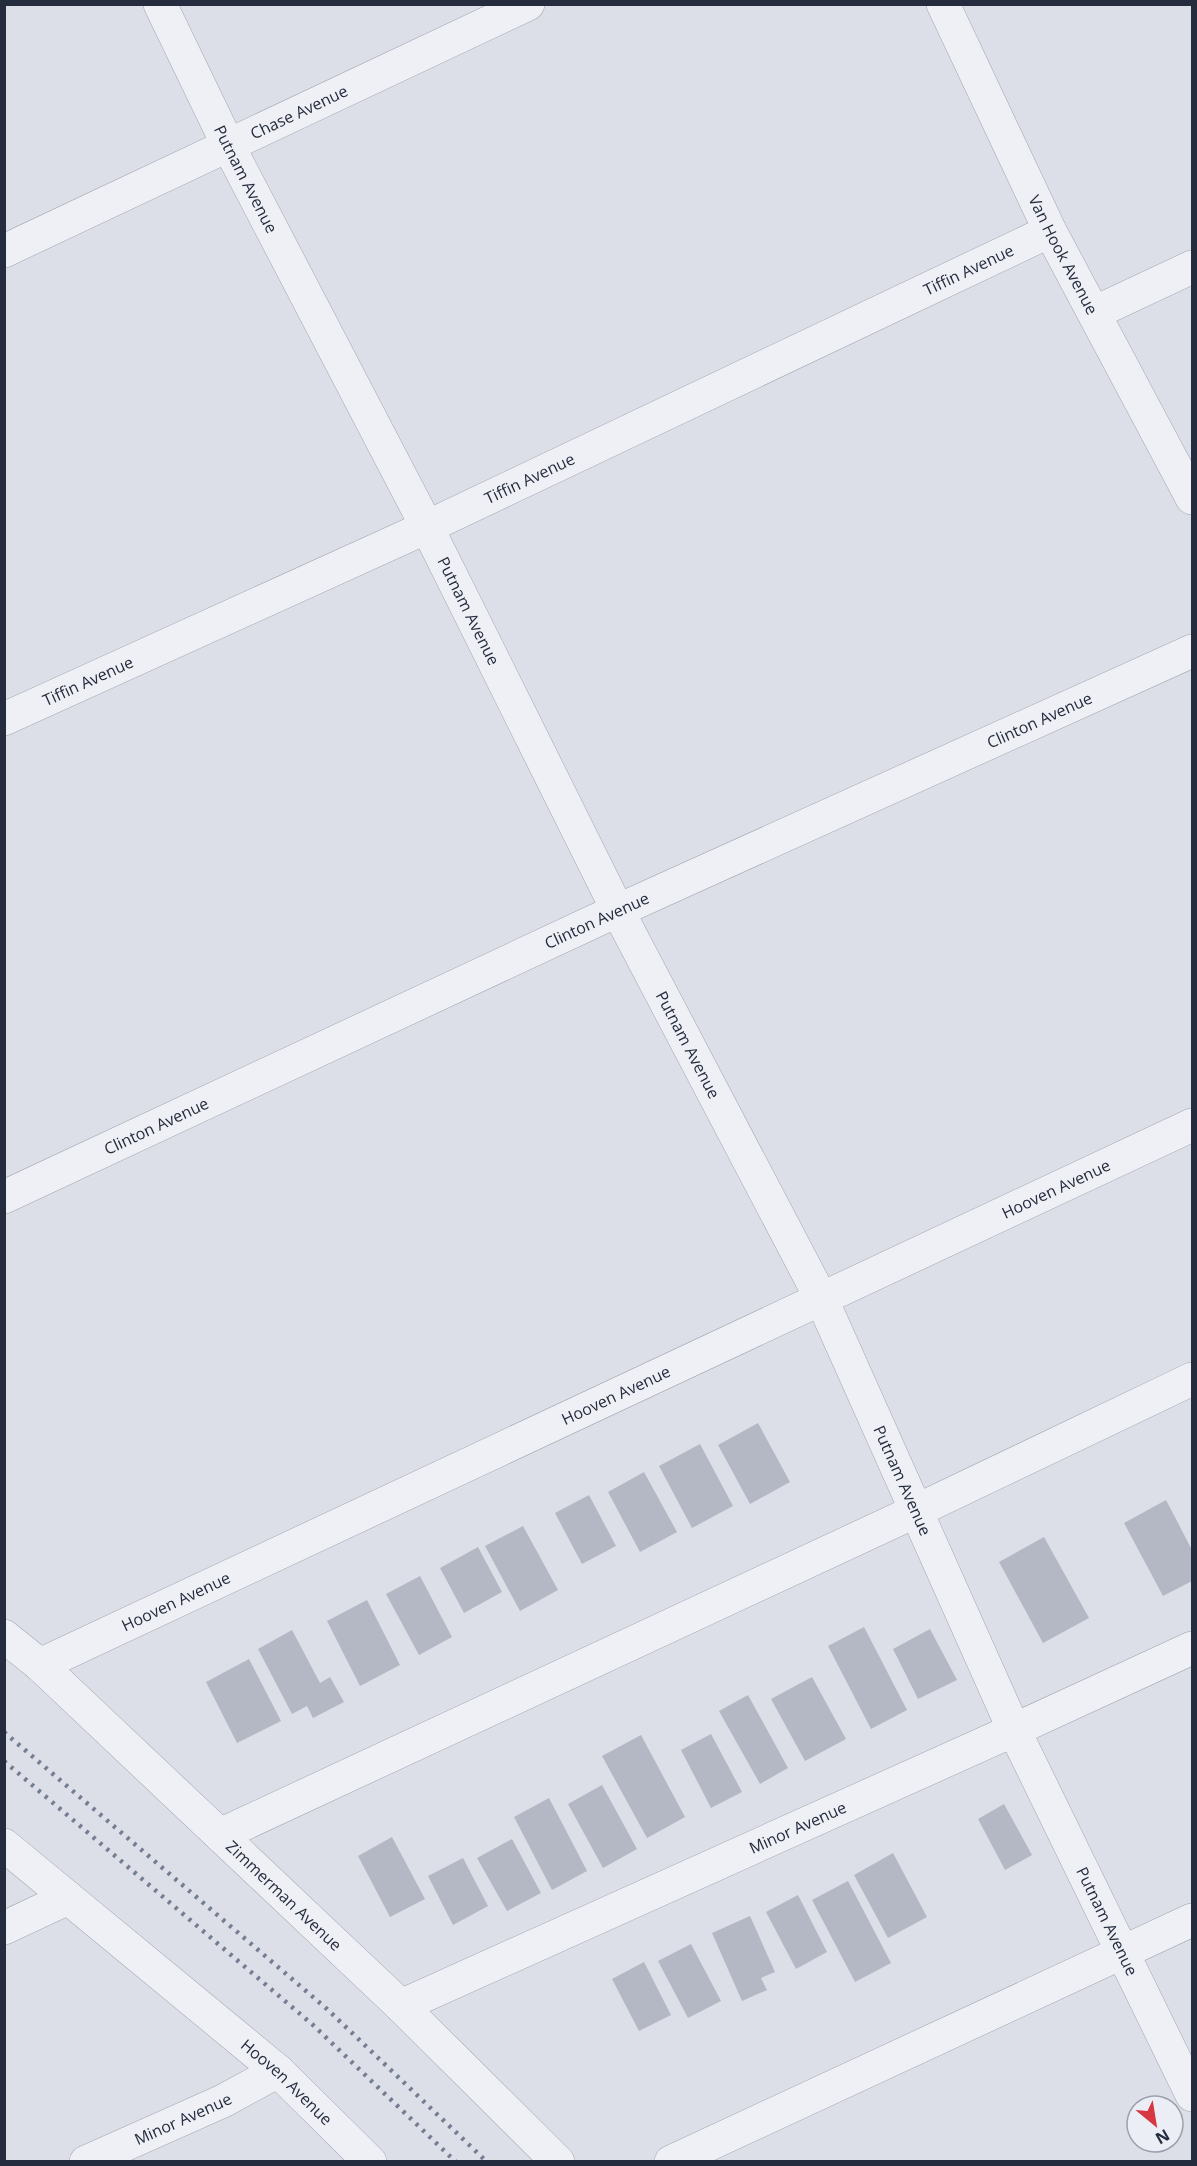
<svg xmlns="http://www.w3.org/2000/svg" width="1197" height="2166" viewBox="0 0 1197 2166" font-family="'Open Sans',sans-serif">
	<rect width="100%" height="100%" fill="#dcdfe7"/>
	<path fill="#b3b8c4" d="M758,1423L790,1482L750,1504L718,1445Z
		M700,1444L733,1506L692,1528L659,1466Z
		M644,1472L677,1532L640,1552L608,1492Z
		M589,1495L616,1546L582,1564L555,1513Z
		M1166,1500L1192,1550V1581L1163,1596L1124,1523Z
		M523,1526L558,1590L520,1611L485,1546Z
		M1044,1537L1089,1618L1043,1643L999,1562Z
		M478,1547L502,1592L464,1613L440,1568Z
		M420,1576L452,1637L419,1655L386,1594Z
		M367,1600L400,1665L360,1686L327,1621Z
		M864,1627L907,1710L871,1729L828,1646Z
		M930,1629L957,1680L918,1699L893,1649Z
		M292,1630L320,1683L330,1677L344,1702L313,1718L307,1706L292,1714L258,1649Z
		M249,1659L281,1721L237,1743L206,1682Z
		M812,1677L846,1739L805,1761L771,1699Z
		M748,1695L788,1768L760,1784L719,1711Z
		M711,1734L742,1792L711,1808L681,1750Z
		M641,1735L685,1817L647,1838L602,1756Z
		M602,1785L637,1849L603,1868L568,1804Z
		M549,1798L587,1871L552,1890L514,1817Z
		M1004,1804L1032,1855L1005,1870L978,1819Z
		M392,1837L425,1899L390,1917L358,1856Z
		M512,1839L541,1893L507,1911L477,1858Z
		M893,1853L927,1917L888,1938L854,1875Z
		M463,1858L488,1906L453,1925L428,1876Z
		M848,1881L891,1963L855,1982L812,1900Z
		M798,1895L827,1952L796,1969L766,1912Z
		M750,1916L775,1972L761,1978L767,1990L742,2001L712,1933Z
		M691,1944L721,2001L688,2018L658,1961Z
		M644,1962L671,2015L639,2031L612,1979Z"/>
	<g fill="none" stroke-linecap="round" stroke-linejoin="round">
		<defs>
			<g id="minor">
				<path id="s1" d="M160,4L229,147L427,527L618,911L822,1300L1014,1730L1192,2095"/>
				<path id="s2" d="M943,4L1050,231L1192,498"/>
				<path id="s3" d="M4,251L528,4"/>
				<path d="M1094,313L1192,267"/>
				<path id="s4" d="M4,719L427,527L1050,231"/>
				<path id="s5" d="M4,1197L597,920L1192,651"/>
				<path id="s6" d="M4,1636L40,1665L401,2006L558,2162"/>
				<path id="s7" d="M40,1665L1192,1125"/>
				<path d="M220,1835L916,1511L1192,1379"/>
				<path id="s8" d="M4,1845L278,2071L370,2162"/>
				<path d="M4,1928L68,1898"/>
				<path id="s9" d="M401,2006L1014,1730L1192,1648"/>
				<path id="s10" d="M86,2162L223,2101L278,2071"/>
				<path d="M671,2162L1192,1920"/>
			</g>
		</defs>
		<use href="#minor" stroke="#a1a6b1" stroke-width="34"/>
		<use href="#minor" stroke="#eef0f5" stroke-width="33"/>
		<path stroke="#747d91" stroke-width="4.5" stroke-dasharray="3 6" stroke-linecap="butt" d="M4,1732L327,2009L487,2162
			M4,1761L313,2025L456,2162"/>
	</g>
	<g text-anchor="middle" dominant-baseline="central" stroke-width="6" stroke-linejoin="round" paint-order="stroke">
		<g font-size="16" fill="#252c3e" stroke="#ebeef5">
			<text stroke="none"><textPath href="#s3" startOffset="326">Chase Avenue</textPath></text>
			<text stroke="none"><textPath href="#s1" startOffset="195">Putnam Avenue</textPath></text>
			<text stroke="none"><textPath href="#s2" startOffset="278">Van Hook Avenue</textPath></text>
			<text stroke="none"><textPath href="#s4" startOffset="1064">Tiffin Avenue</textPath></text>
			<text stroke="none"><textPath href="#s4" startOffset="578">Tiffin Avenue</textPath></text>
			<text stroke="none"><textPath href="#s1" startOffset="681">Putnam Avenue</textPath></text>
			<text stroke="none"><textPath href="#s4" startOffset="92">Tiffin Avenue</textPath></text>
			<text stroke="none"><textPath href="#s5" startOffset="1140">Clinton Avenue</textPath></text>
			<text stroke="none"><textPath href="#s5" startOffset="654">Clinton Avenue</textPath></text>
			<text stroke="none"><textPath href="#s1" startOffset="1167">Putnam Avenue</textPath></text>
			<text stroke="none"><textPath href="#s5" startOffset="168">Clinton Avenue</textPath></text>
			<text stroke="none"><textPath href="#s7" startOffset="1122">Hooven Avenue</textPath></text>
			<text stroke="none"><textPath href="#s7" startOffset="636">Hooven Avenue</textPath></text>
			<text stroke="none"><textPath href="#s1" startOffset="1653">Putnam Avenue</textPath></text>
			<text stroke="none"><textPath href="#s7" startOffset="150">Hooven Avenue</textPath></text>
			<text stroke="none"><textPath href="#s9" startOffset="435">Minor Avenue</textPath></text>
			<text stroke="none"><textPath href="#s6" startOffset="382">Zimmerman Avenue</textPath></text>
			<text stroke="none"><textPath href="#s1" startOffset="2139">Putnam Avenue</textPath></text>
			<text stroke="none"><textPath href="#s8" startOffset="369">Hooven Avenue</textPath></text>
			<text stroke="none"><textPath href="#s10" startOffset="106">Minor Avenue</textPath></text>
		</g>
	</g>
	<rect width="1197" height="2166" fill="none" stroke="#252c3e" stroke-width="12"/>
	<g transform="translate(1155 2124) rotate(150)"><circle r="28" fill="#ebeef5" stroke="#9ca0ac" stroke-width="1.5"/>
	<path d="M0-4.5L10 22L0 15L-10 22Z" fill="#d63740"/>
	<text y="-9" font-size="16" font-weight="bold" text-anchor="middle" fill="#252c3e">N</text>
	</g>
</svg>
